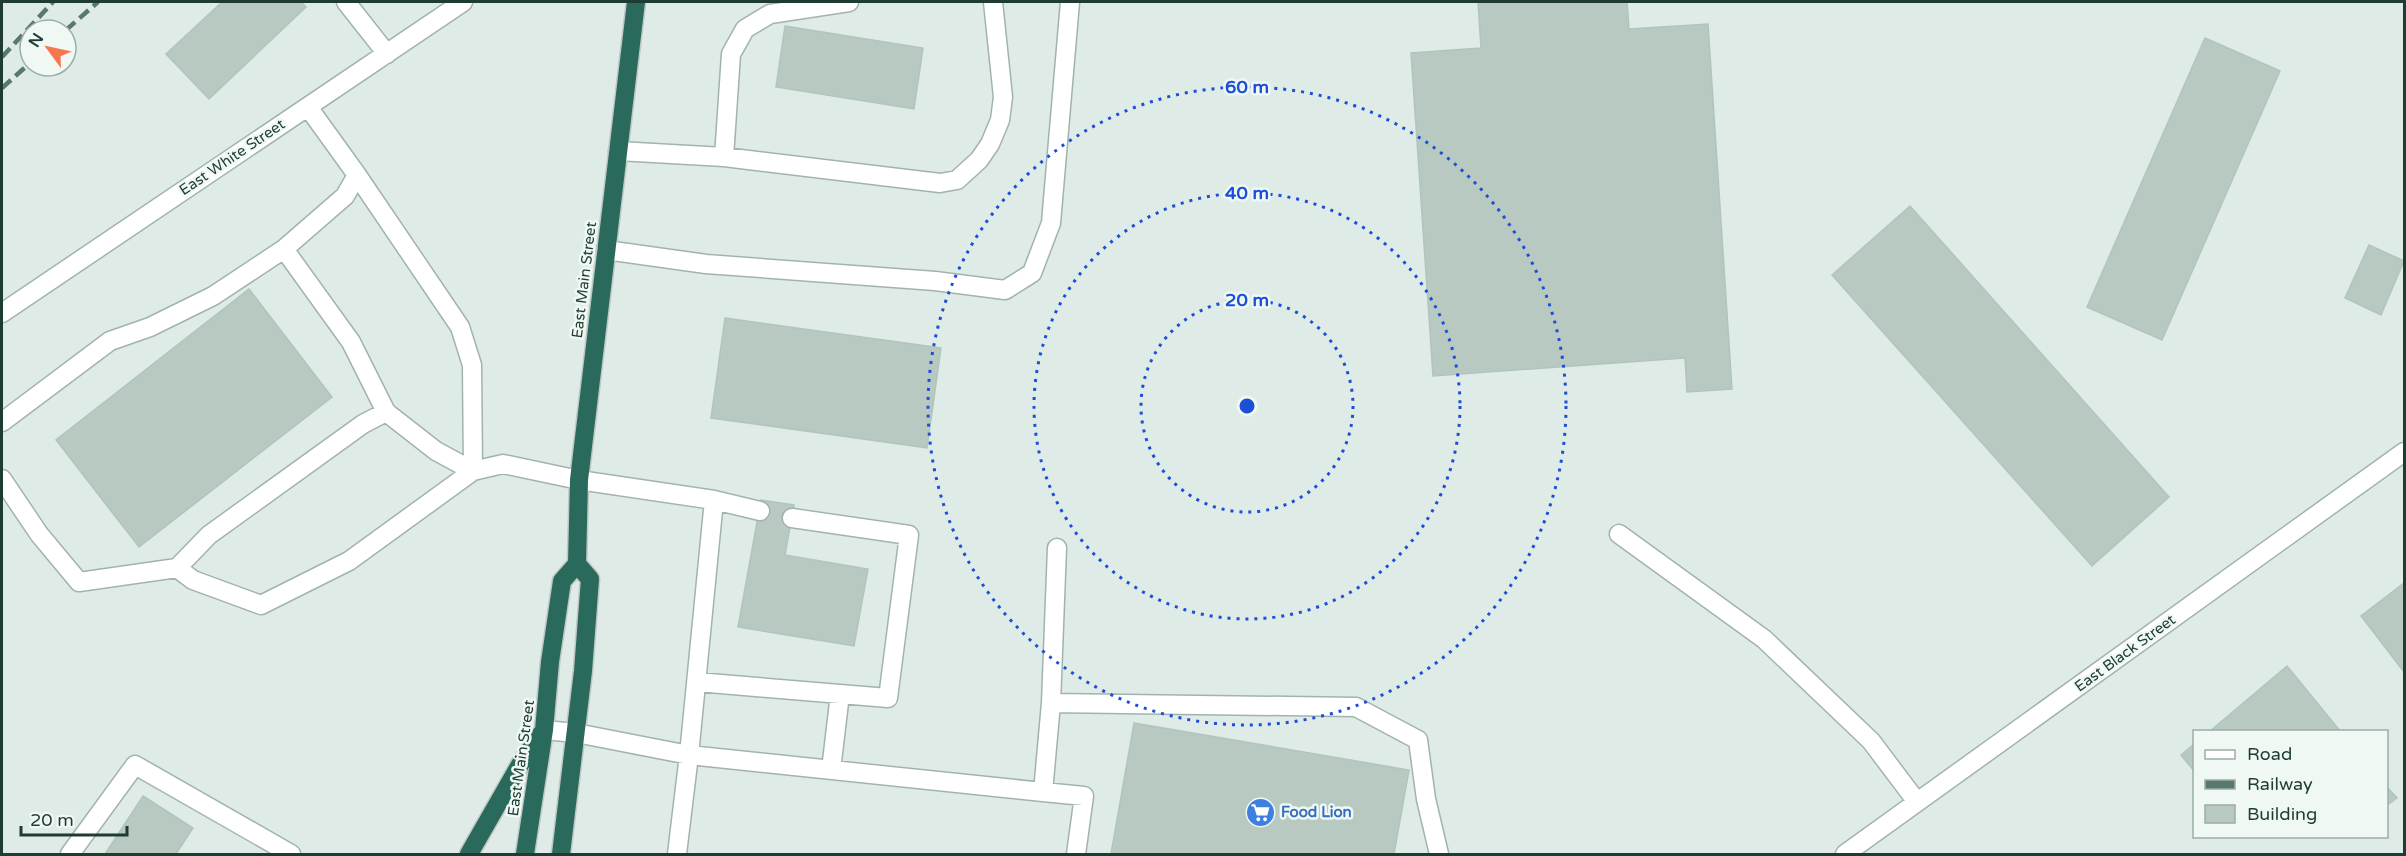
<svg xmlns="http://www.w3.org/2000/svg" width="2406" height="856" viewBox="0 0 2406 856" font-family="'Varela Round',sans-serif">
	<rect width="100%" height="100%" fill="#dfebe6"/>
	<path fill="#b7c9c1" stroke="#b1c5bd" stroke-width="1.5" d="M222,2H301L306,7L209,99L166,54Z
		M1478,2H1627L1629,29L1708,24L1732,389L1687,392L1685,358L1433,376L1411,53L1481,48Z
		M785,26L923,48L914,109L776,87Z
		M2205,38L2280,71L2162,340L2087,307Z
		M1910,206L2169,497L2092,566L1832,275Z
		M2369,245L2404,261L2381,315L2345,298Z
		M249,289L332,397L139,547L56,440Z
		M725,318L941,348L927,448L711,418Z
		M761,500L794,505L785,555L868,569L854,646L738,627Z
		M2404,583V672L2361,616Z
		M2287,666L2341,732H2209Z
		M1134,723L1409,770L1394,854H1111Z
		M2194,744V771L2181,755Z
		M2386,786L2397,798L2386,806Z
		M143,796L193,828L176,854H105Z"/>
	<g fill="none" stroke-linecap="round" stroke-linejoin="round">
		<path stroke="#b9c8c2" stroke-width="18" stroke-dasharray="18 9" stroke-linecap="butt" d="M760,511L792,518"/>
		<defs>
			<path id="minor" d="M346,2L387,54
				M308,107L357,175L345,196L284,249L351,342L386,412L363,424L209,535L177,568L193,580L261,605L349,561L473,471L503,464L579,480L714,500L760,511
				M618,151L724,157L731,54L745,29L770,14L849,2
				M724,157L940,183L957,180L979,160L990,144L1000,120L1003,97L993,2
				M357,175L460,327L472,365L473,471L436,451L386,412
				M606,250L706,264L935,281L1005,290L1032,273L1051,223L1070,2
				M2,313L463,2
				M2,422L110,341L150,327L213,296L284,249
				M2,479L39,534L79,582L177,568
				M1619,534L1764,639L1871,741L1917,802
				M697,682L888,698L909,535L792,518
				M1051,703L1057,548
				M544,730L576,733L689,755L1043,792L1051,703L1356,707L1418,740L1426,799L1439,854
				M831,770L840,694
				M1043,792L1084,796L1076,854
				M70,854L135,765L291,854
				M677,854L689,755L714,500
				M1845,854L2404,452"/>
			<path id="highway" d="M469,854L521,763L541,734
				M525,854L544,730L550,662L562,581L577,564L579,480L636,2
				M561,854L583,671L590,579L577,564"/>
		</defs>
		<use href="#minor" stroke="#a2b3ad" stroke-width="21"/>
		<use href="#highway" stroke="#c0c8c6" stroke-width="21"/>
		<use href="#minor" stroke="#fff" stroke-width="18"/>
		<use href="#highway" stroke="#296a5c" stroke-width="18"/>
		<path stroke="#59786f" stroke-width="4.5" stroke-dasharray="12 6" stroke-linecap="butt" d="M66,30L98,2
			M2,57L53,2
			M2,88L30,63"/>
	</g>
	<g fill="none" stroke="#1d4ed8" stroke-width="3" stroke-dasharray="3 6">
		<circle cx="1247" cy="406" r="106"/>
		<circle cx="1247" cy="406" r="213"/>
		<circle cx="1247" cy="406" r="319"/>
	</g>
	<defs>
		<symbol id="supermarket-disc" viewBox="-11 -11 22 22"><circle r="9.5" fill="#3f7fe0" stroke="#eff8f3"/><path d="M-6-5.5h2.5l.6 2H6L4.5 2H-2.5L-4.4-4H-6ZM-1.5 3.2a1.3 1.3 0 1 0 .1 0ZM3 3.2a1.3 1.3 0 1 0 .1 0Z" fill="#fff"/></symbol>
	</defs>
	<g fill-rule="evenodd">
		<use href="#supermarket-disc" x="1244" y="796" width="33" height="33"/>
	</g>
	<g text-anchor="middle" dominant-baseline="central" stroke-width="5" stroke-linejoin="round" paint-order="stroke">
		<g font-size="15" fill="#1f3c34" stroke="#eff8f3">
			<text transform="translate(232 157) rotate(-34)">East White Street</text>
			<text transform="translate(584 280) rotate(-83)">East Main Street</text>
			<text transform="translate(2125 653) rotate(-36)">East Black Street</text>
			<text transform="translate(521 758) rotate(-82)">East Main Street</text>
		</g>
		<g font-size="15" font-weight="bold" fill="#366cbe" stroke="#eff8f3" text-anchor="start">
			<text x="1281" y="812">Food Lion</text>
		</g>
	</g>
	<circle cx="1247" cy="406" r="9" fill="#1d4ed8" stroke="#eff8f3" stroke-width="3"/>
	<g font-size="18" text-anchor="middle" font-weight="bold" fill="#1d4ed8" stroke="#eff8f3" stroke-width="5" stroke-linejoin="round" paint-order="stroke">
		<text x="1247" y="93">60 m</text>
		<text x="1247" y="199">40 m</text>
		<text x="1247" y="306">20 m</text>
	</g>
	<rect width="2406" height="856" fill="none" stroke="#1f3c34" stroke-width="6"/>
	<rect x="2193" y="730" width="195" height="108" fill="#eff8f3" stroke="#9cada7" stroke-width="1.5"/>
	<rect x="2205" y="750" width="30" height="9" fill="#ffffff" stroke="#9cada7" stroke-width="1.5"/>
	<text x="2247" y="760" font-size="18" fill="#1f3c34">Road</text>
	<rect x="2205" y="780" width="30" height="9" fill="#59786f" stroke="#9cada7" stroke-width="1.5"/>
	<text x="2247" y="790" font-size="18" fill="#1f3c34">Railway</text>
	<rect x="2205" y="805" width="30" height="18" fill="#b7c9c1" stroke="#9cada7" stroke-width="1.5"/>
	<text x="2247" y="820" font-size="18" fill="#1f3c34">Building</text>
	<g transform="translate(48 48) rotate(303)"><circle r="28" fill="#eff8f3" stroke="#9cada7" stroke-width="1.5"/>
	<path d="M0-4.5L10 22L0 15L-10 22Z" fill="#f9774f"/>
	<text y="-9" font-size="16" font-weight="bold" text-anchor="middle" fill="#1f3c34">N</text>
	</g>
	<path d="M21 826v9h106v-9" fill="none" stroke="#1f3c34" stroke-width="3"/>
	<text x="30" y="826" font-size="18" fill="#1f3c34" stroke="#eff8f3" stroke-width="4.5" paint-order="stroke">20 m</text>
</svg>
